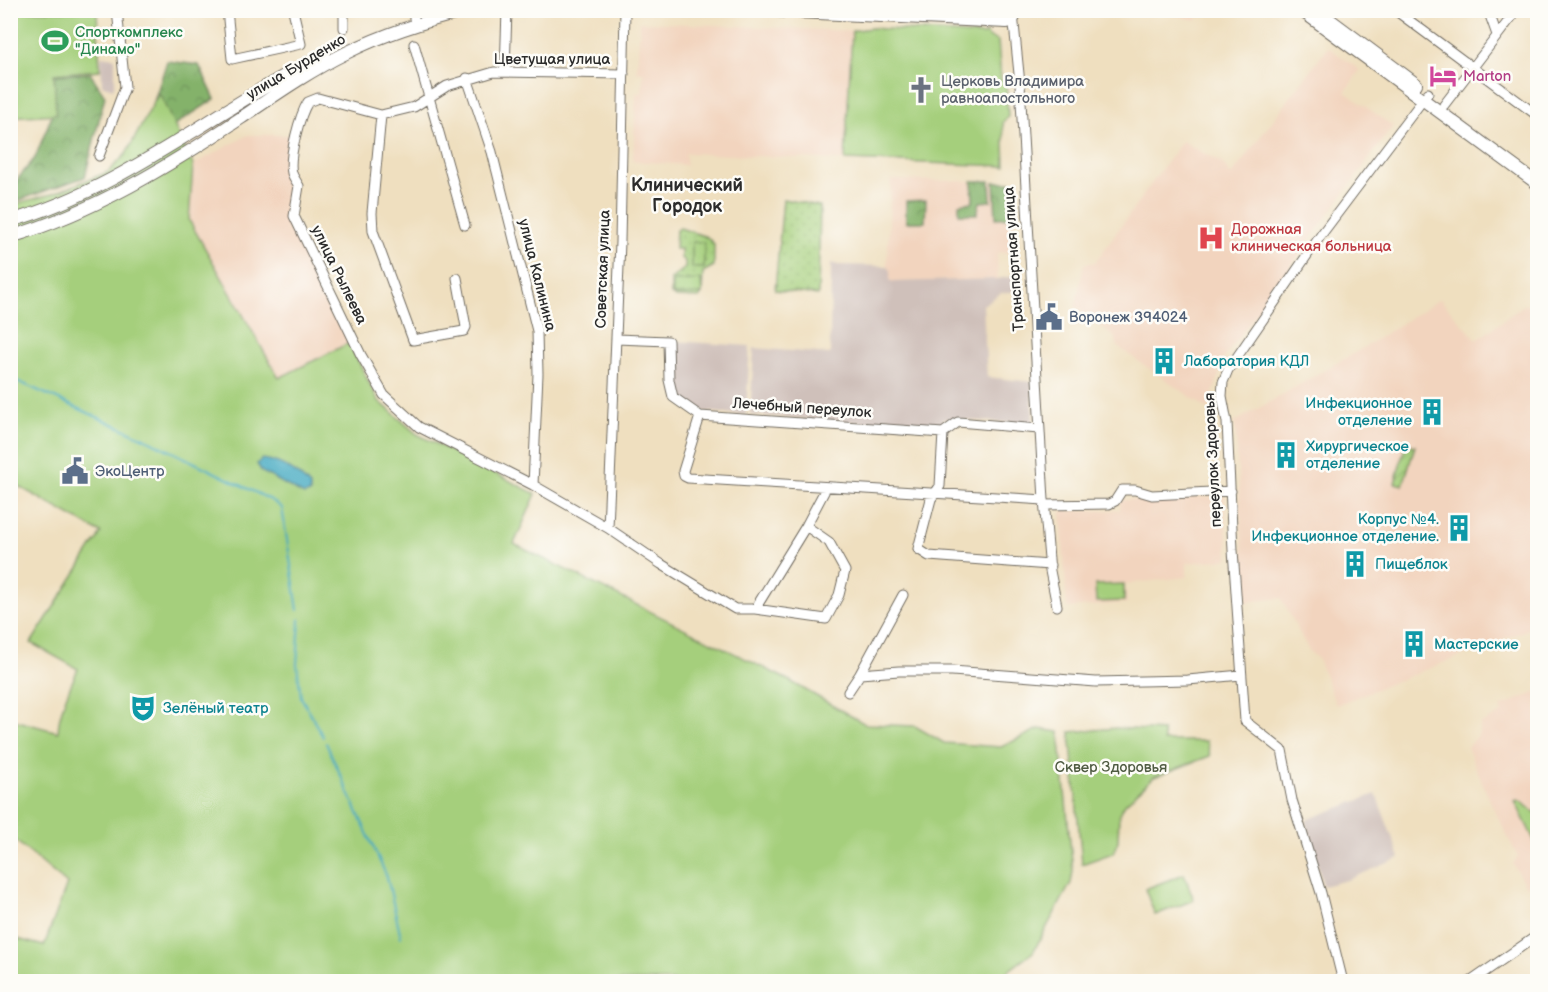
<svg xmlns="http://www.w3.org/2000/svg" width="1548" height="992" viewBox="0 0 1548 992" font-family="'Balsamiq Sans',sans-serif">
	<defs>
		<pattern id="grass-dots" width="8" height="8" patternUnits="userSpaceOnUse" patternTransform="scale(1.5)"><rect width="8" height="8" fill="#a5cf7b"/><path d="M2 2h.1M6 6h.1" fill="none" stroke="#8eb26a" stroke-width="1.8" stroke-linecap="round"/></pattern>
		<pattern id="forest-crowns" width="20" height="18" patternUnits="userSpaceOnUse" patternTransform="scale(1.5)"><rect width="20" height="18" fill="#84b26b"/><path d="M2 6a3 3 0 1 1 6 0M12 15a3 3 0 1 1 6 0" fill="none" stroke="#6c9158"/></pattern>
		<pattern id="garden-furrows" width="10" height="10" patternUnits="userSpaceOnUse" patternTransform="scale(1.5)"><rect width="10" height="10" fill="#a5cf7b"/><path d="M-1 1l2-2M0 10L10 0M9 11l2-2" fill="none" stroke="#8eb26a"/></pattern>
	</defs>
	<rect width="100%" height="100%" fill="#fdfcf7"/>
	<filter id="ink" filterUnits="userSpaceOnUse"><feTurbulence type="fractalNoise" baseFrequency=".0167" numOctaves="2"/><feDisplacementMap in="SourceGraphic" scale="12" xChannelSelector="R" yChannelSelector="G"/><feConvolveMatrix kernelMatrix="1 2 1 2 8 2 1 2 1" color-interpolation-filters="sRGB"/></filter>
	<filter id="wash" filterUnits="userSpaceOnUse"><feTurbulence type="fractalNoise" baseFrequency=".008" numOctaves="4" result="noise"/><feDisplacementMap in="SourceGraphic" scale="24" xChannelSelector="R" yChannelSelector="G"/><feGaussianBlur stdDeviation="1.35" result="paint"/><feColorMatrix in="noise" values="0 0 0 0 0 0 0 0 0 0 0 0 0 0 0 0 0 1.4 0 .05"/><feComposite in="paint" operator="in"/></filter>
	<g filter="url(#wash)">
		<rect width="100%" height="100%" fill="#efdfbf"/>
		<path fill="#f2d4be" d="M1140,11V10L1203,11L1196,20L1168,14L1140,13Z
			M640,22L852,31L845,160L686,153V165L633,161L636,93H642L643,72L637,71Z
			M1328,47L1360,70L1345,92L1393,126L1225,356L1208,409L1118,347L1115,337L1075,307L1084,264L1095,262L1182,141L1223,164L1231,176Z
			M248,135H293L285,209L349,343L279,378L189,220L193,165Z
			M891,180L1011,182L1016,252L997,253L998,279L889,282L890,271L887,266Z
			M1440,299L1477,340L1524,305L1537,308V626L1336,705L1318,659L1309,651L1281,598L1246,602L1235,422L1363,348Z
			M1225,496L1228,559L1187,563V577L1125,584L1127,603L1067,608L1061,511L1120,510V500Z
			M1537,692V880L1526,887L1513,864L1518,857L1491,803L1467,747L1478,736L1481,724L1502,713L1500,707Z"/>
		<path fill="#cfc0ba" d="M101,56L115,58V83L113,89L102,85Z
			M831,263L838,265L887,266L890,271V282L998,279L1018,275V291L1001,293L983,305L987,377L1032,382L1033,424L943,419L939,428L750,415L754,348L830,354Z
			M673,341L750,346L746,415L698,411L674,394Z
			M1376,794L1400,858L1347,880L1323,886L1306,820Z"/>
		<path fill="url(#grass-dots)" stroke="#687d53" stroke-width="1.5" d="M783,199L820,206L818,295L775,290Z
			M680,228L707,237L714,244V266L703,272L702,294L699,298L676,297L671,294V279L685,268V261L681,258V249H675L676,230Z"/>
		<path fill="url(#forest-crowns)" stroke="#586e4b" stroke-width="1.5" d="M167,61L199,65L215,99L128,155L151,111Z
			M90,73L105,96L85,177L11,203V187L35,158L52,115L55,75Z
			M972,181H990L991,201L980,202L977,214H959V204L973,202Z
			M994,182H1011L1014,217L996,218Z
			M926,200L925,222H906V201Z"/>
		<path fill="#a5cf7b" stroke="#687d53" stroke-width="1.5" d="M10,11H97L100,70L54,74L56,114L11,117Z
			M870,28L984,35L985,33L988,35V37L998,41L1001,80L1006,82L1008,117L1003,122L1005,166L845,160L852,31Z
			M159,93L193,165L189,220L279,378L349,343L378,400L417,434L536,494L514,544L788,680L865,724L915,726L944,743L1001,747L1039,729L1059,732L1073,871L1071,883L1033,952L995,981H11V947H13L17,939L44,946L67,884L11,837L10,719L58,732C59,710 69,689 78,669L31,643L101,533L11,482V205L52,194L108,172L126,154Z
			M692,242H704V268H692Z
			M701,280L702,294L673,295V281Z
			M1124,584V601L1096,602L1095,585Z
			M1116,728L1163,731L1164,741H1207L1210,756L1154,777L1125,804L1119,814L1118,841L1113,853L1082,864L1070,732Z
			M1517,800C1523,800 1528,809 1534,812L1537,811V846L1515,801Z
			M1184,874L1194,900L1155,915L1145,889Z"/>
		<path fill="url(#garden-furrows)" stroke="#687d53" stroke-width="1.5" d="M1406,443L1415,446L1403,485L1395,483Z"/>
		<path fill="#40a8c1" stroke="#366a76" stroke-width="1.5" d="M262,459C281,461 297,472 310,486V493L304,495L262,472L257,464Z"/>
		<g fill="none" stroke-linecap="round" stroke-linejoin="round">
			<path stroke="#40a8c1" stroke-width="2" d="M17,381L144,438L271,500L282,508L298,610
				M300,619L297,664L301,697L323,737
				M326,743L387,877L401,937"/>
		</g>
	</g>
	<g filter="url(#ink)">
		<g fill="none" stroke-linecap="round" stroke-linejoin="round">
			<defs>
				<path id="minor" d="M227,10L232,59L301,44L293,10
					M344,10V28
					M1395,10L1538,116
					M1488,10L1497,35
					M1013,14L1020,84L1044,500L1050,571L1057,606
					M414,19V10
					M414,44L465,225
					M505,71L507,10
					M467,78L492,152L537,331L538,374L533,485
					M1444,105L1517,10
					M381,115L318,98L308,102C300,114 288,158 292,173C293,177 297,182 299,186L294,216L361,355L384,395L419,427L533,485L608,528L661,564L735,609H755L806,526L824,492L825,487
					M381,115L372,213L373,231L413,340L464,331L466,327L457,278
					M381,115L414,107L447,86L494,72L624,74
					M99,156L125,87L117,10
					M616,339L668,341L669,380L673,397L700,416L943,433L958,422L1039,429
					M700,416L683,471L684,476L688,478L1044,500
					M943,433L940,486L931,499L918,549L929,556L1050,565
					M1045,505L1109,504L1115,501L1122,490H1135L1152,495L1231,491
					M608,528L620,242L625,10
					M903,595L860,674L899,671H952L1096,682L1188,680L1241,675
					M755,609L826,619L839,595L845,571L829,542L806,526
					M848,692L860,674
					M1343,982L1321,893L1292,800L1282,750L1245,721L1233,550L1227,422L1222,396L1223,382L1228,370L1321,235L1428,93
					M1470,982L1538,935"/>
				<path id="major" d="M755,10L1007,22L1014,17L1017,10
					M1301,10L1538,184
					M1317,10L1416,84
					M981,13H998L1006,10
					M10,221C126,188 218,107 324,55
					M10,237C94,212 169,166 241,118C275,95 309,71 346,53C386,33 428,20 471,10"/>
			</defs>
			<use href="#minor" stroke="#706a5f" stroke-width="11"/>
			<use href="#major" stroke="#706a5f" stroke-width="14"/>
			<use href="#minor" stroke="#fff" stroke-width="9"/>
			<use href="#major" stroke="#fff" stroke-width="12"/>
		</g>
	</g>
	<defs>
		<symbol id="stadium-bare" viewBox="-9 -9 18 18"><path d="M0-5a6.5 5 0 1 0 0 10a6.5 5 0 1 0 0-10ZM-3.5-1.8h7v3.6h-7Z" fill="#2e9e5b" stroke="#fdfcf7" stroke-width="2.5" paint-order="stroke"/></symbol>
		<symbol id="hotel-bare" viewBox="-9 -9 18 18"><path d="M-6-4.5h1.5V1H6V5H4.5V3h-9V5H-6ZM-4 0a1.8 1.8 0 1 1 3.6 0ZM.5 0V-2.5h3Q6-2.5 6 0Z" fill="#d1479c" stroke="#fdfcf7" stroke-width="2.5" paint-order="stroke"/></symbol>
		<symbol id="church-bare" viewBox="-9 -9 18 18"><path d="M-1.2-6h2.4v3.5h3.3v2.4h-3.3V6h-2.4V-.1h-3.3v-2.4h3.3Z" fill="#6b7280" stroke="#fdfcf7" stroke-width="2.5" paint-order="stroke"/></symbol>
		<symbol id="hospital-bare" viewBox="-9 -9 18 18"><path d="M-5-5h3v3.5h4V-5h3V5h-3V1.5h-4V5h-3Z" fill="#e0444e" stroke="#fdfcf7" stroke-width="2.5" paint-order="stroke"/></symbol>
		<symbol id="civic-bare" viewBox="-9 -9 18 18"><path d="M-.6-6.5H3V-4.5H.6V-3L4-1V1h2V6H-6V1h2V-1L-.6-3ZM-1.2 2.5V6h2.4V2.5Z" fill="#5c6f8a" stroke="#fdfcf7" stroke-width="2.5" paint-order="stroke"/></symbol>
		<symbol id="building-bare" viewBox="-9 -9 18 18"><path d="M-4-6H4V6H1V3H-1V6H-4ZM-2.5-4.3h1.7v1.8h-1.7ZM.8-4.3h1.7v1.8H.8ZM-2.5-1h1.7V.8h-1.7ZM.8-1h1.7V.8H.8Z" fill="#0f9aa8" stroke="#fdfcf7" stroke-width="2.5" paint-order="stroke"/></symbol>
		<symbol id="theatre-bare" viewBox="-9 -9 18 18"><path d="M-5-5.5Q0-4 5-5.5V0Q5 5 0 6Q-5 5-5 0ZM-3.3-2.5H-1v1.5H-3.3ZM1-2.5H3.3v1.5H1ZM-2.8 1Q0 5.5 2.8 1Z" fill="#0f9aa8" stroke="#fdfcf7" stroke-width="2.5" paint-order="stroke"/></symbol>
	</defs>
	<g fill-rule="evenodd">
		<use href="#stadium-bare" x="36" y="22" width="38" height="38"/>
		<use href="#hotel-bare" x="1424" y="57" width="38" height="38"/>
		<use href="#church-bare" x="902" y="71" width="38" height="38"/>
		<use href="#hospital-bare" x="1192" y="219" width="38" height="38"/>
		<use href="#civic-bare" x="1030" y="298" width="38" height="38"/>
		<use href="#building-bare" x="1145" y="342" width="38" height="38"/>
		<use href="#building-bare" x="1413" y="393" width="38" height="38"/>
		<use href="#building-bare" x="1267" y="436" width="38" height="38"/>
		<use href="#civic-bare" x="56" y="452" width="38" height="38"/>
		<use href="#building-bare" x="1440" y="509" width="38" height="38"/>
		<use href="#building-bare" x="1336" y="545" width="38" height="38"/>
		<use href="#building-bare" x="1395" y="625" width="38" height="38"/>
		<use href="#theatre-bare" x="124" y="689" width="38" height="38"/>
	</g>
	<g text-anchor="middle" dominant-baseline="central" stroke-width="5" stroke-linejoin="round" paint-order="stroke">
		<g font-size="15" fill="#27864d" stroke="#fdfcf7" text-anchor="start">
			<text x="75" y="32">Спорткомплекс<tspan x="75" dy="17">"Динамо"</tspan></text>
		</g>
		<g font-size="15" fill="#2b2b2b" stroke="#fdfcf7">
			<text x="552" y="59">Цветущая улица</text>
			<text transform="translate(296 67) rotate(-31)">улица Бурденко</text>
			<text transform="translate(1014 259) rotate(-94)">Транспортная улица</text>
			<text transform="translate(603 269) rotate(-88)">Советская улица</text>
			<text transform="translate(339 275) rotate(64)">улица Рылеева</text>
			<text transform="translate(537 275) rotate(76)">улица Калинина</text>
			<text transform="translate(802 408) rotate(4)">Лечебный переулок</text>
			<text transform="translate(1213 460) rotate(-93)">переулок Здоровья</text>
		</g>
		<g font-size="15" fill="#b23c85" stroke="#fdfcf7" text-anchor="start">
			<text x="1463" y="76">Marton</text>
		</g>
		<g font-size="15" fill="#5b616d" stroke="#fdfcf7" text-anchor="start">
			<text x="941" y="81">Церковь Владимира<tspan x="941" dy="17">равноапостольного</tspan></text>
		</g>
		<g font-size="15" fill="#be3a42" stroke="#fdfcf7" text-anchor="start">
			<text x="1231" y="229">Дорожная<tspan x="1231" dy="17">клиническая больница</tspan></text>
		</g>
		<g font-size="15" fill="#4e5e75" stroke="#fdfcf7" text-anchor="start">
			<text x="1069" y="317">Воронеж 394024</text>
			<text x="95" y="471">ЭкоЦентр</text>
		</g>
		<g font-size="15" fill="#0d838f" stroke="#fdfcf7" text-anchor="start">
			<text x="1184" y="361">Лаборатория КДЛ</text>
			<text x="1412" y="403" text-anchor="end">Инфекционное<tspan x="1412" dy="17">отделение</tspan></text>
			<text x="1306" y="446">Хирургическое<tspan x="1306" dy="17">отделение</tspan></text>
			<text x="1439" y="519" text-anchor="end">Корпус №4.<tspan x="1439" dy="17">Инфекционное отделение.</tspan></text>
			<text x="1375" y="564">Пищеблок</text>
			<text x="1434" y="644">Мастерские</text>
			<text x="163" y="708">Зелёный театр</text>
		</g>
		<g font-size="15" fill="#505c43" stroke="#fdfcf7">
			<text x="1111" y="767">Сквер Здоровья</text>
		</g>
		<g font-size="18" font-weight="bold" fill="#2b2b2b" stroke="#fdfcf7">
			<text x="687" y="185">Клинический<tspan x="687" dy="21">Городок</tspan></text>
		</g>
	</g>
	<rect width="1548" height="992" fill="none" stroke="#fdfcf7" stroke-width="36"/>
</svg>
